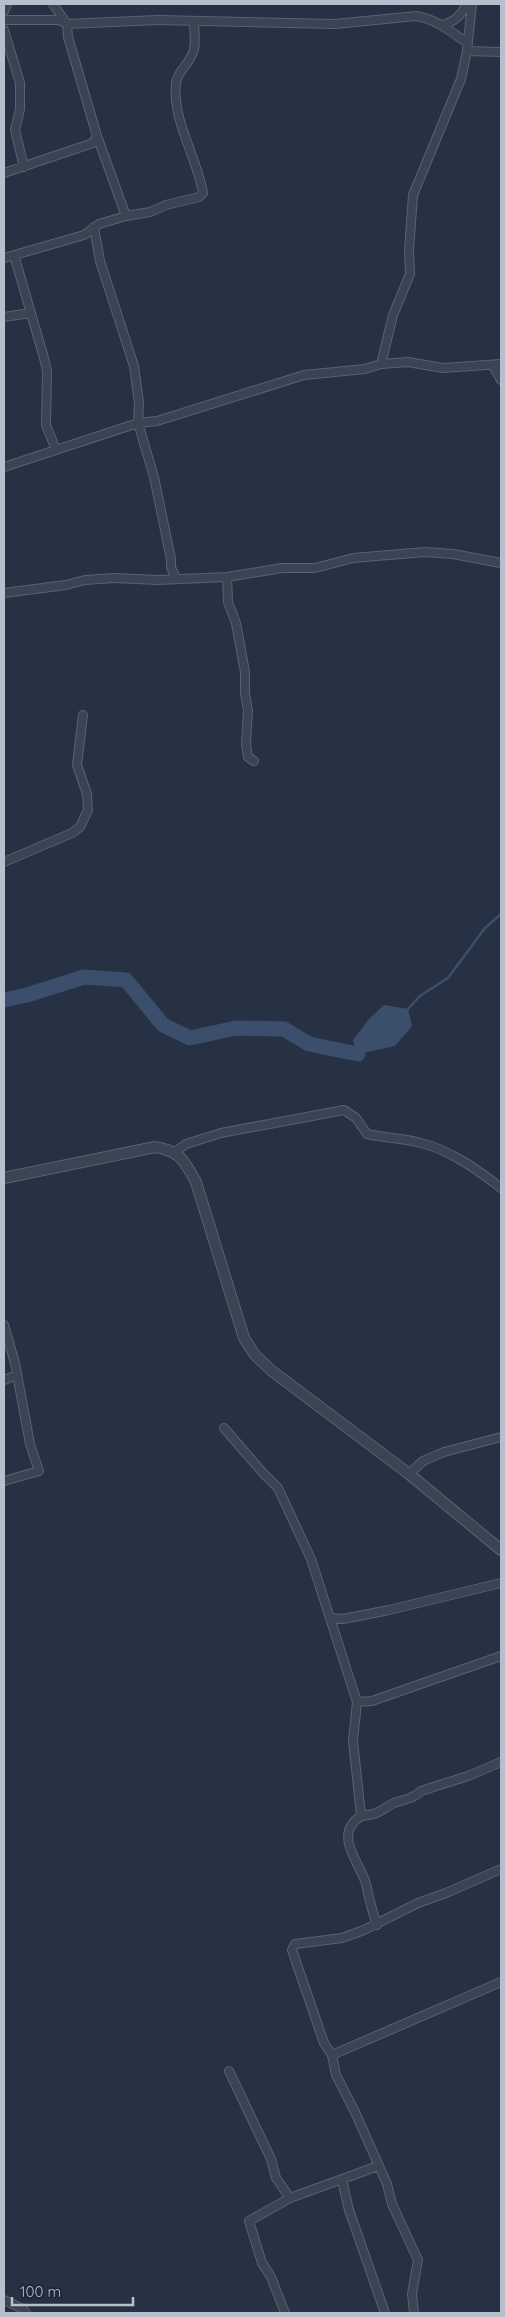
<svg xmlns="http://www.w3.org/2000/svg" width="505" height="2317" viewBox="0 0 505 2317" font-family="Quicksand,sans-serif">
	<rect width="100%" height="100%" fill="#263243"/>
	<path fill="#3b4f6c" d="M384,1005L408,1009L412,1026L395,1046L358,1054L353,1040L369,1019Z"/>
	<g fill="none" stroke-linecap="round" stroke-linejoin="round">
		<path stroke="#3b4f6c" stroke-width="2.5" d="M408,1009L420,996L448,978L485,928L501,914"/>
		<path stroke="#3b4f6c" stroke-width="15" d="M4,1000L27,995L84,977L126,980L163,1025L190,1038L236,1028L284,1029L309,1044L358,1054"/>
		<defs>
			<path id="minor" d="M53,4L67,24L68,37L97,136L126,216
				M4,11L7,4
				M4,20H59L67,24L158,20L335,24L416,16C436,19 450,31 466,42
				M442,25C455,22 461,15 467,4
				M4,30L20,83V109L15,130L24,167
				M467,51L501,52
				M4,173L93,143L97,136
				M94,227L100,261L134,366L139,403L138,423L154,477L171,559V567L176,579
				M14,255L44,358L47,371L46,425L56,450
				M4,258L84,235L99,224L126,216L150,212L166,205L199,197L203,193C197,157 172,121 176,83C177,71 192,62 194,49C196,41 194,31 194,22
				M4,317L30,313
				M381,364L393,315L410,274L409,251L413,195L461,79L467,51L472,4
				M493,366L501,380
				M4,467L138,423L157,421L304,375L365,369L381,364L408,362L443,368L501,364
				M227,577L228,602L236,623L245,672V693L248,711L246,744L248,757L254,761
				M4,593L66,585L85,580L115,578L158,580L227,577L282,568H315L353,558L425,552L453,554L501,563
				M4,862L72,833L80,827L88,810L87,794L77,765L83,715
				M175,1152L186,1144L221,1133L344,1110L356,1118L367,1134C385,1138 403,1138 421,1143C450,1150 478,1170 501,1188
				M4,1325L15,1363L30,1444L39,1471L4,1481
				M4,1380L17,1375
				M224,1428L263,1473L278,1488L311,1559L357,1702L353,1741L361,1815
				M409,1474L423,1461L444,1452L501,1437
				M330,1618L343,1619L389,1610L501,1583
				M357,1702L372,1701L501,1656
				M377,1925C372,1911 369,1898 366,1884C362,1867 338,1841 353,1823C359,1815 364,1816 373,1814C381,1812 387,1806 394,1803C404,1799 414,1799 421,1791L468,1776L501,1762
				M332,2055L501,1982
				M229,2071L271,2159L276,2178L290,2198
				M342,2180L349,2210L385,2313
				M4,2300L23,2309L26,2313
				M285,2313L271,2277L262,2263L249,2221L290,2198L378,2166
				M414,2313L412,2294L418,2260L392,2204L387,2184L355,2112L336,2075L332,2055L324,2043L292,1950L295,1944L342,1938L364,1930L418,1903L446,1893L501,1869"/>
			<path id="tertiary" d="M4,1178L155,1147C181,1151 184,1161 196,1182L244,1338L255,1355L272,1371L409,1474L501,1550"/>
		</defs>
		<use href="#minor" stroke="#586270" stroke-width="10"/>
		<use href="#tertiary" stroke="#586270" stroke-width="12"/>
		<use href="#minor" stroke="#3a4453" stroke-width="8"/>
		<use href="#tertiary" stroke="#3a4453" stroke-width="10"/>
	</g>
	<rect width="505" height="2317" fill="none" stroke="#b7bfcc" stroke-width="10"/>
	<path d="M12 2297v8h121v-8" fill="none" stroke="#b7bfcc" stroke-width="2.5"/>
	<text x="20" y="2297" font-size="15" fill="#b7bfcc" stroke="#1f2938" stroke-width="4" paint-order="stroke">100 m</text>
</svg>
